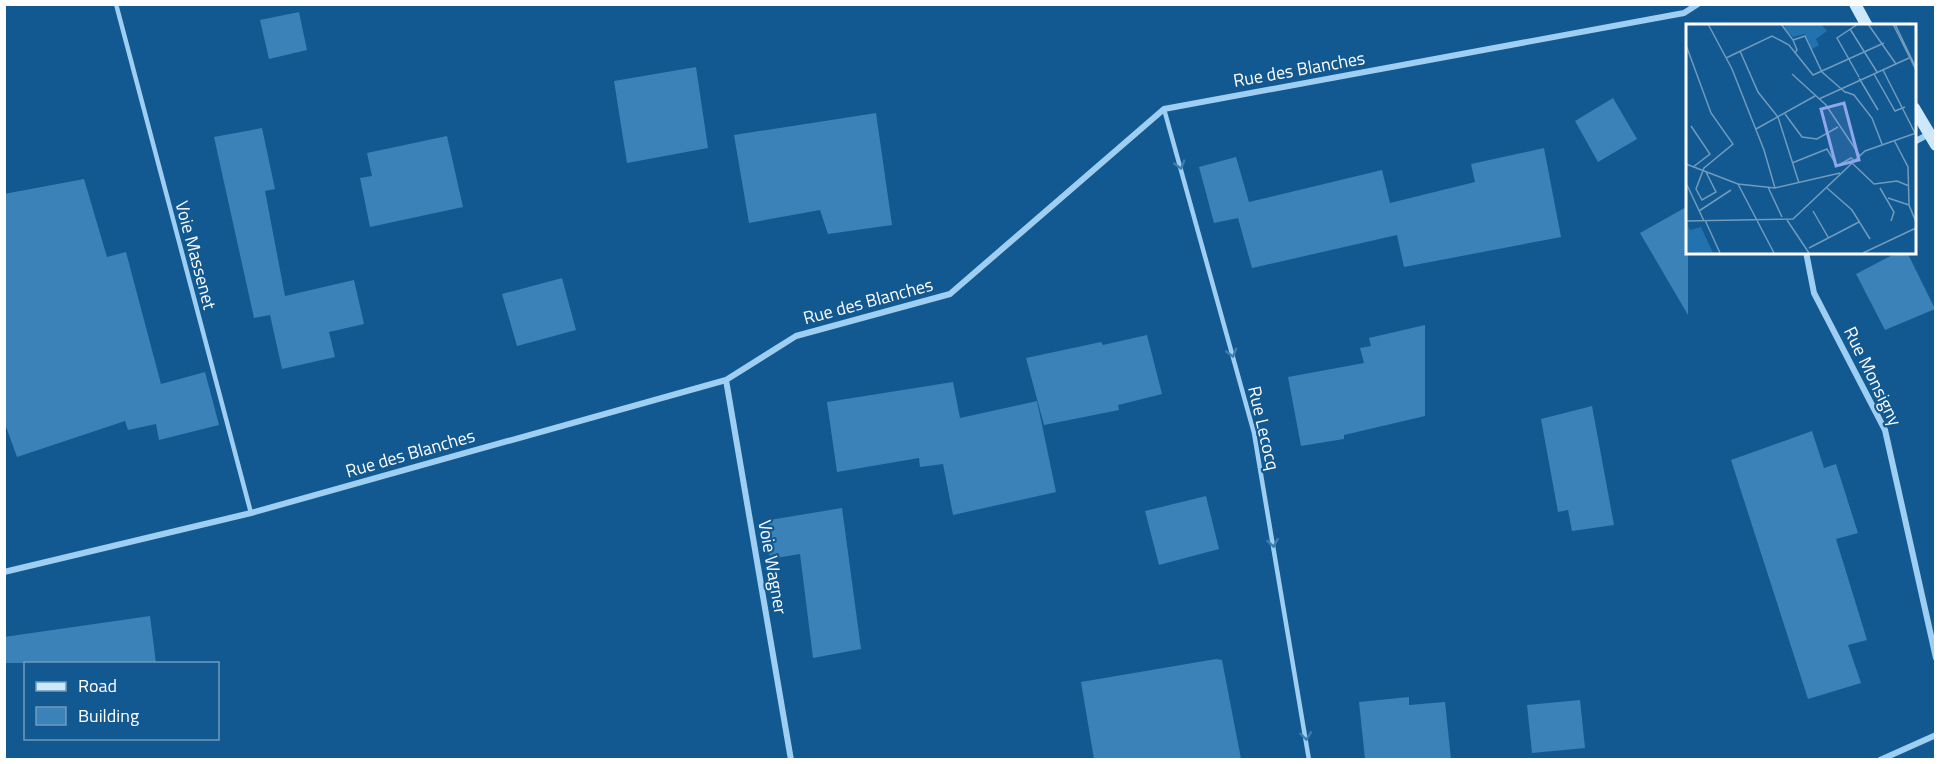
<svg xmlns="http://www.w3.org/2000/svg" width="1940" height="764" viewBox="0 0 1940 764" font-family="'Titillium Web',sans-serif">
	<rect width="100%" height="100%" fill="#125991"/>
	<path fill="#3b82b9" d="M299,12L307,50L269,59L260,20Z
		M696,67L708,148L627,163L614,81Z
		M1613,98L1637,139L1598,162L1575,121Z
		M876,113L892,225L828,234L820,210L749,223L734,135Z
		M262,128L275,189L265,191L285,296L354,280L364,324L329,332L335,357L282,369L270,315L254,318L214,137Z
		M447,136L463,207L370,227L360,178L372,176L367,153Z
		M1544,148L1561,237L1404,267L1397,235L1252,268L1238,218L1214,223L1199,167L1236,157L1249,202L1382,170L1390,203L1475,182L1471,164Z
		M84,179L107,257L126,252L161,384L205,372L219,425L159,440L156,424L128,430L125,421L17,457L4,421V194Z
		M1688,206V315L1640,233Z
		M1898,252H1907L1935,309L1885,330L1856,274Z
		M562,278L576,330L517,346L502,294Z
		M1425,325V416L1344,435V439L1301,446L1288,377L1364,363L1360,348L1371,346L1369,338Z
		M1147,335L1162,394L1118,405L1119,410L1044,425L1026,358L1101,342L1103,345Z
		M953,382L960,418L1037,401L1056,492L953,515L943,464L920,467L919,458L837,472L827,402Z
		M1592,406L1614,525L1572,531L1568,510L1558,512L1541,419Z
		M1812,431L1824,468L1836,464L1858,533L1836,539L1867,640L1848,645L1861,683L1808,699L1731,460Z
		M1206,496L1219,549L1159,565L1145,511Z
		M842,508L861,649L813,658L800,554L770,559L764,521Z
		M150,616L156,663H4V637Z
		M1216,659L1222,660L1241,759H1094L1081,682Z
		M1409,697V705L1445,702L1451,759H1365L1359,702Z
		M1580,700L1585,748L1532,753L1527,705Z"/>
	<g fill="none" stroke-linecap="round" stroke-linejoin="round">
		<path stroke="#9ecef2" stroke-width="4.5" d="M116,4L251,513
			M1164,109L1254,433L1309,760"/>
		<path stroke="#9ecef2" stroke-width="6" d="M1914,142L1929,134
			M1806,252L1814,293L1885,430L1936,658
			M726,380L791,760
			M4,572L251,513L726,380L796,336L950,294L1164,109L1684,13L1698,4
			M1880,760L1936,735"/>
		<path stroke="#cde7fc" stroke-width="12" d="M1855,4L1867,26
			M1914,108L1936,145"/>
	</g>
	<defs><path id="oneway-chevron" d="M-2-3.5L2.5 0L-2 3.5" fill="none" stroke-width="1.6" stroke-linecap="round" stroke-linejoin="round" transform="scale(1.5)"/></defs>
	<g stroke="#3c7cae">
		<use href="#oneway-chevron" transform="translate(1180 165) rotate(74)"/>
		<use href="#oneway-chevron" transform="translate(1232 353) rotate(74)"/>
		<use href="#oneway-chevron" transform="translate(1273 543) rotate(80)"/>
		<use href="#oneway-chevron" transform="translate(1306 736) rotate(83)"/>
	</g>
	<g text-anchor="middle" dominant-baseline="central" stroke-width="4.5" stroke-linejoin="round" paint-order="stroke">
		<g font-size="18" fill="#fff" stroke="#125991">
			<text transform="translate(1299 69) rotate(-10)">Rue des Blanches</text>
			<text transform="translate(196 255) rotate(75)">Voie Massenet</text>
			<text transform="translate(868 301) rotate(-15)">Rue des Blanches</text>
			<text transform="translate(1873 376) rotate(64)">Rue Monsigny</text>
			<text transform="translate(1264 428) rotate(77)">Rue Lecocq</text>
			<text transform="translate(410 453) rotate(-16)">Rue des Blanches</text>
			<text transform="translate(773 567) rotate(80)">Voie Wagner</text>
		</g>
	</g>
	<g transform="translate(1686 24)">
		<rect width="230" height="230" fill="#125991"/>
		<path d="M103,0H135L141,7L130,15L133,21L126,25L119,10L107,13L97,3ZM0,198L4,206L15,203L27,229L0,228Z" fill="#2172ae"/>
		<path fill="none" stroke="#719bbd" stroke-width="1.5" d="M22,0L46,45L78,126L89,164M95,0L107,16L111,26L109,29M172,0L151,14L173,53M182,0L210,40M207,0L230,46M209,0L230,44M164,5L191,48M107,16L119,12L136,48L160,69M0,21L25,89L47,120L18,144L10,165L16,176L30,168L20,148M54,27L72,68L92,93L113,159M40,34L86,12L103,21L127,51L198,19M197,46L229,109M106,50L140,81L174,132M188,50L209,87L219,83M173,54L192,86M160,68L168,71L186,94L196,120M133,75L223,34M99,90L116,113L131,115L152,103M5,102L24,130L7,143M70,105L129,72M208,116L222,143L223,181L230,198M106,139L141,125L151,142L165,134L169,137M166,139L188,160L211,157L223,162M0,140L52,160L89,164L154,149M52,160L88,229M1,161L18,197M82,163L96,193M141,164L166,186L184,215M194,164L208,188L205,197M202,174L223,181M13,187L45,166M127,187L142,213M19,196L34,229M101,196L123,229M0,197L107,195L179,127L230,109M123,224L173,198M177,229L230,204"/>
		<path fill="#8ea6ec" fill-opacity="0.15" stroke="#8ea6ec" stroke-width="3" d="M158,79L173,136L150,142L135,85Z"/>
		<rect width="230" height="230" fill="none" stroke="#fff" stroke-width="3"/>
	</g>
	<rect width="1940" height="764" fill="none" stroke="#ffffff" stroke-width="12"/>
	<rect x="24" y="662" width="195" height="78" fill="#125991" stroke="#719bbd" stroke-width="1.5"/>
	<rect x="36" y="682" width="30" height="9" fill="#cde7fc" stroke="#719bbd" stroke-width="1.5"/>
	<text x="78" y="692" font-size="18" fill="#ffffff">Road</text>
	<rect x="36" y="707" width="30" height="18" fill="#3b82b9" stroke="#719bbd" stroke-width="1.5"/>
	<text x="78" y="722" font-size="18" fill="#ffffff">Building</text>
</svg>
